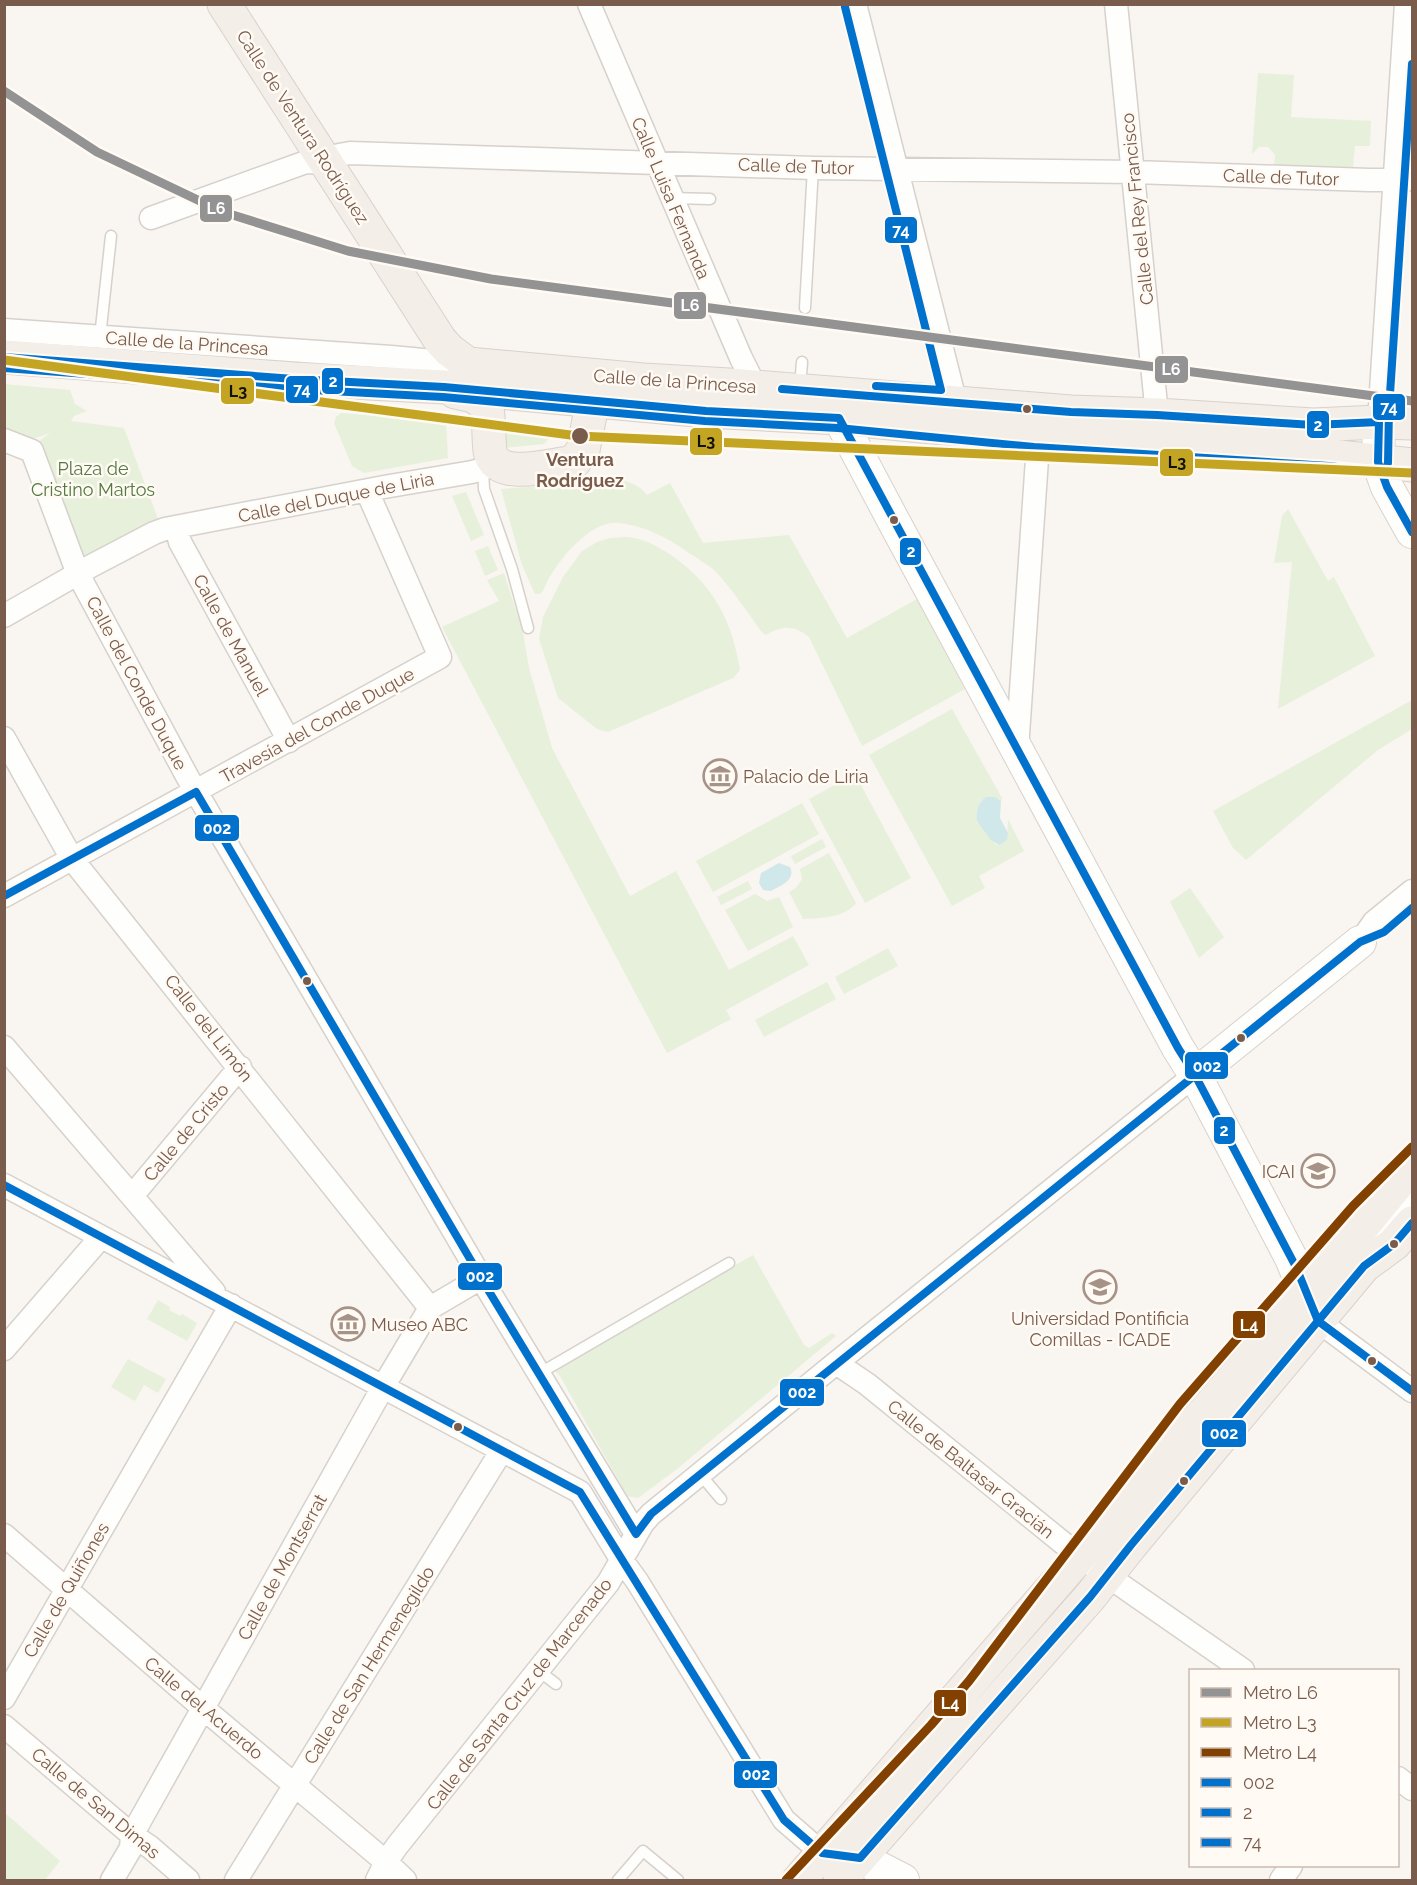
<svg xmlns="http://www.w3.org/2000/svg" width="1417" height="1885" viewBox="0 0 1417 1885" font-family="Raleway,sans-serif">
	<rect width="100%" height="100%" fill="#f9f5f0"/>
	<path fill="#e7f0db" d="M1258,73L1294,75L1291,117L1371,121L1370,146H1355L1353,167L1274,165L1275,155L1268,147H1259L1252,154Z
		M4,384L70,390L75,404L87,411L74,416L71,421L124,428L158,519L76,560L29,449L50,433L30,440L5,430Z
		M341,413L446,421L448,458L364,473L352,466L334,423L336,417Z
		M501,429H511V433H522L524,429L555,432L544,444L502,448Z
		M609,478C625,481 637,482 647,495L670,483L703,543L789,535L847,638L917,599L965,689L862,746L809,637C794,625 783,625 766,635L761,631C747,612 733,590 716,572C708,564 696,558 686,551C666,537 643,525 618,523C588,520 553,566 543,591L540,594H535L522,565L501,489L571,484Z
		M466,492L484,535L471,541L452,496Z
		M1288,509L1328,581L1334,577L1375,656L1278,709L1292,562L1274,563L1282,516Z
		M610,538C618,538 626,536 634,538C647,540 660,548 671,555C713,584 732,620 740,670L733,678L608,732L597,729L558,698L539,639L543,617L563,577L582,551L597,542Z
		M488,546L498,570L485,576L475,551Z
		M504,573L523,632L529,668L552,748L630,896L676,871L729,970L793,936L809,965L726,1010L731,1019L667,1053L442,627L499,601L487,580Z
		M1412,700V729L1378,750L1246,860L1233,848L1213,811Z
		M952,709L1002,798L1001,801L998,799L981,801L977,811C982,823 987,837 997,845L1007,840L1008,819L1024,851L979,876L985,888L952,906L869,755Z
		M855,774L911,878L865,903L809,799Z
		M802,803L819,834L713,892L696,861Z
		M822,839L826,847L795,864L791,856Z
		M829,853L856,903C844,918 821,918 803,919L789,892L796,888L802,879L800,869Z
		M748,881L752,889L721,905L717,897Z
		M1190,888L1224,937L1199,958L1170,902Z
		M755,894L767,901L779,897L793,927L748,951L725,910Z
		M888,948L898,966L844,994L835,977Z
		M827,982L836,999L764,1037L755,1020Z
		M753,1255L804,1345L809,1348L832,1333L836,1336L677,1469L638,1498L627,1496L560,1376L553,1369Z
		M158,1300L170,1307L169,1310L180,1316L182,1314L197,1323L187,1341L147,1319Z
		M128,1359L166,1379L158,1393L144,1385L135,1401L111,1387Z
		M5,1813L60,1861L45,1880H5Z"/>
	<path fill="#d0e8ea" d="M986,797H995L1001,801L1000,818L1008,833L1007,840L999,845L991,840L977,821C976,811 978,803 986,797Z
		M779,863L790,867C796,880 782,885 771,891L763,890L759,883L761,873Z"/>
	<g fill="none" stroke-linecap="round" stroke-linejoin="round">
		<defs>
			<path id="lane" d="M671,198L710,199
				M805,308L813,168
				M100,337L111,236
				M800,387L802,362
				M483,469L484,489L512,569L528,628
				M540,1373L729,1263
				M700,1474L721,1499
				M539,1671L556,1684
				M618,1880L643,1851L678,1880"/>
			<path id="street" d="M589,4L741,358L751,378L760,387
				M855,4L959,416
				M1116,4L1157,415
				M151,218L306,162L326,163L339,155L350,153L813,168L1134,172L1369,180L1412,179
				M4,330L391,357L466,364
				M1379,422L1406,4
				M4,440L32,451L78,574L188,778L490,1293L636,1534
				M176,527L180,542L289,741
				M4,616L91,566L154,533L165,529L384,487L472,472L483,469L492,459
				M4,738L72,859L430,1308
				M1017,749L1037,459V442L1035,437
				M4,896L440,657L367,491
				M1360,942L1374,922L1412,891
				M4,1047L214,1292
				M4,1185L580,1492L621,1559L637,1581L784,1820L822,1853
				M132,1196L240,1067
				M1381,1236L1412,1196
				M1313,1309L1318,1321L1412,1391
				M4,1349L101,1237
				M836,1363L867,1384L1079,1556L1243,1670
				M4,1535L203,1708L386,1862L405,1880
				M4,1698L231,1305
				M4,1726L132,1835L150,1847L188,1880
				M1398,1778L1412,1789
				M112,1880L131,1848L132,1835L383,1387L430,1308L481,1278
				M236,1880L502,1450
				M377,1880L386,1862L397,1846L608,1583L643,1523L651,1514L836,1363L1195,1075
				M1281,1880L1291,1866"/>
			<path id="secondary" d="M839,418L893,520L1178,1048L1195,1075L1291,1258L1306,1295
				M1379,422L1378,462L1387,487L1412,532
				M1195,1075L1360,942
				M835,1854L860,1858L903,1880"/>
			<path id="primary" d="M224,4L440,340L449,350L468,364L643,380L729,385L1071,412L1157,415L1313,425L1379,422L1412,423
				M4,357L294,379L444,387L706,411L839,418L1035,437L1330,456L1412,465
				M455,392L473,396L486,404C490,419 488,435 490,451C495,482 552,465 574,462L583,450L595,390L590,381
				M799,1880L1306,1295L1412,1166
				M840,1880L1090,1597L1131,1545L1364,1266L1394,1244L1412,1223"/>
		</defs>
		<use href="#lane" stroke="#d7d1cb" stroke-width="13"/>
		<use href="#street" stroke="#d7d1cb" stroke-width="25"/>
		<use href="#secondary" stroke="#d9d2cb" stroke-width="34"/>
		<use href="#primary" stroke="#dad1cc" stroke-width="35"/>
		<use href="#lane" stroke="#fefefd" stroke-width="10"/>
		<use href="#street" stroke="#fefefd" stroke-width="22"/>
		<use href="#secondary" stroke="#fefefd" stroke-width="32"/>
		<use href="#primary" stroke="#f3eee8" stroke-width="33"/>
		<defs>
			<path id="bus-1" d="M4,896L196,792L490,1293L636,1534L651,1514L1360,942L1384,932L1412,908
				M4,1185L580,1492L784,1820L822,1853L860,1858L1090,1597L1131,1545L1364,1266L1394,1244L1412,1223"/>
			<path id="bus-2" d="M4,357L294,379L444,387L706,411L839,418L1178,1048L1195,1075L1296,1267L1318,1321L1412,1391
				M782,389L1071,412L1157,415L1313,425L1379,422L1378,462L1387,487L1412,532"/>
			<path id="bus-3" d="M845,7L941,390L876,386
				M4,368L293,389L443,397L705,421L838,428L1034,447L1329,466L1380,472L1385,470L1388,463L1389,409L1412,64"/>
		</defs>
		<use href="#bus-1" stroke="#fffaf3" stroke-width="12"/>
		<use href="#bus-2" stroke="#fffaf3" stroke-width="12"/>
		<use href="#bus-3" stroke="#fffaf3" stroke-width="12"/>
		<use href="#bus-1" stroke="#0072ce" stroke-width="8"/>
		<use href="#bus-2" stroke="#0072ce" stroke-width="8"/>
		<use href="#bus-3" stroke="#0072ce" stroke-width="8"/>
		<defs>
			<path id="metro-1" d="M4,91L97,152L223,212L348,251L491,279L1412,401"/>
			<path id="metro-2" d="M4,360L578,436L1412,473"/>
			<path id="metro-3" d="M786,1880L931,1725L969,1681L1180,1404L1353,1206L1412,1147"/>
		</defs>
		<use href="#metro-1" stroke="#fffaf3" stroke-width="14"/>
		<use href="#metro-2" stroke="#fffaf3" stroke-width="14"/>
		<use href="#metro-3" stroke="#fffaf3" stroke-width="14"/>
		<use href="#metro-1" stroke="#939393" stroke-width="9"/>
		<use href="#metro-2" stroke="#c3a423" stroke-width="9"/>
		<use href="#metro-3" stroke="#824100" stroke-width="9"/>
	</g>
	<defs>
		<symbol id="museum-ring" viewBox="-11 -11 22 22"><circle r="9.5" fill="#fffaf3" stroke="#a69286" stroke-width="1.5"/><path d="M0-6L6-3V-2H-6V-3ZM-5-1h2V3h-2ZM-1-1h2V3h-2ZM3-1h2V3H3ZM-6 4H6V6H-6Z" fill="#a69286"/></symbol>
		<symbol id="university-ring" viewBox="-11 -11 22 22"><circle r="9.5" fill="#fffaf3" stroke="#a69286" stroke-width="1.5"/><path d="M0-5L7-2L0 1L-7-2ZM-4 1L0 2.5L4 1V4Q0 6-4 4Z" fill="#a69286"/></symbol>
	</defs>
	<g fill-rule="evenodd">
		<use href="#museum-ring" x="701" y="757" width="38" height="38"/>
		<use href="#university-ring" x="1299" y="1152" width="38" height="38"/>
		<use href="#university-ring" x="1081" y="1268" width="38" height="38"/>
		<use href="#museum-ring" x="329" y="1305" width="38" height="38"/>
	</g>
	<g fill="#7a5c4d" stroke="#fffaf3" stroke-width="2">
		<circle cx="1027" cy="409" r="5"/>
		<circle cx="580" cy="436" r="9"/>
		<circle cx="894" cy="520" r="5"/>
		<circle cx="307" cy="981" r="5"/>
		<circle cx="1241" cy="1038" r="5"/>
		<circle cx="1394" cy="1244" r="5"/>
		<circle cx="1372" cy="1361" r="5"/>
		<circle cx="458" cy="1427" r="5"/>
		<circle cx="1184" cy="1481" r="5"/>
	</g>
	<g text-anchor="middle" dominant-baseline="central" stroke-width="5" stroke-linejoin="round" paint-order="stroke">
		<g font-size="18" fill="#7a5c4d" stroke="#fffaf3">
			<text transform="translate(303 127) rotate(57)">Calle de Ventura Rodríguez</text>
			<text transform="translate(796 166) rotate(2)">Calle de Tutor</text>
			<text transform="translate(1281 177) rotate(2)">Calle de Tutor</text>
			<text transform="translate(671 198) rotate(67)">Calle Luisa Fernanda</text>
			<text transform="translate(1137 209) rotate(-96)">Calle del Rey Francisco</text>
			<text transform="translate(187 343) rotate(4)">Calle de la Princesa</text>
			<text transform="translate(675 381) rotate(4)">Calle de la Princesa</text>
			<text transform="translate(336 497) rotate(-11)">Calle del Duque de Liria</text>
			<text transform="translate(231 635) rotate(61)">Calle de Manuel</text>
			<text transform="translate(137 683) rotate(62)">Calle del Conde Duque</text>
			<text transform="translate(317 725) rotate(-29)">Travesía del Conde Duque</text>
			<text transform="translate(209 1028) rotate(52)">Calle del Limón</text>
			<text transform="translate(186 1132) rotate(-50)">Calle de Cristo</text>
			<text transform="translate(971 1469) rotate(39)">Calle de Baltasar Gracián</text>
			<text transform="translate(282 1567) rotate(-61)">Calle de Montserrat</text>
			<text transform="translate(66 1590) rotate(-60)">Calle de Quiñones</text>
			<text transform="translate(369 1665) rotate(-58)">Calle de San Hermenegildo</text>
			<text transform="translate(519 1694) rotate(-52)">Calle de Santa Cruz de Marcenado</text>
			<text transform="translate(204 1708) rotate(40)">Calle del Acuerdo</text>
			<text transform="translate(96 1803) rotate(40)">Calle de San Dimas</text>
		</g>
		<g font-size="18" font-weight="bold" fill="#7a5c4d" stroke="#fffaf3">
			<text x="580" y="459">Ventura<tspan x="580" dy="21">Rodríguez</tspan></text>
		</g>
		<g font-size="18" fill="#537a41" stroke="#fffaf3">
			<text x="93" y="468">Plaza de<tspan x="93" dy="21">Cristino Martos</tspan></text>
		</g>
		<g font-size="18" fill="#7a5c4d" stroke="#fffaf3" text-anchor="start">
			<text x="743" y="776">Palacio de Liria</text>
			<text x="1295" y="1171" text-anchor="end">ICAI</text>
			<text x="1100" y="1318" text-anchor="middle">Universidad Pontificia<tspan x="1100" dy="21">Comillas - ICADE</tspan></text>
			<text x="371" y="1324">Museo ABC</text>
		</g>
	</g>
	<g stroke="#fffaf3" stroke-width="2">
		<rect x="199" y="194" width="34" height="29" rx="6" fill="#939393"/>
		<rect x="884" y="216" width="34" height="28" rx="6" fill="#0072ce"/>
		<rect x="673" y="291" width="34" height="29" rx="6" fill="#939393"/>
		<rect x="1154" y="355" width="35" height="29" rx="6" fill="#939393"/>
		<rect x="321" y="367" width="23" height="28" rx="6" fill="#0072ce"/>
		<rect x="285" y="375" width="34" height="29" rx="6" fill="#0072ce"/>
		<rect x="220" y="377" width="35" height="28" rx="6" fill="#c3a423"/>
		<rect x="1372" y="393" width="34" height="28" rx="6" fill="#0072ce"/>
		<rect x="1306" y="410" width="24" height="29" rx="6" fill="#0072ce"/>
		<rect x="689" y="427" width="34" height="29" rx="6" fill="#c3a423"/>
		<rect x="1159" y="448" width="35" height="29" rx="6" fill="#c3a423"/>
		<rect x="899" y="537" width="23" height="29" rx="6" fill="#0072ce"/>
		<rect x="194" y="814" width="46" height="28" rx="6" fill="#0072ce"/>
		<rect x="1184" y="1051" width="45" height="29" rx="6" fill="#0072ce"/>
		<rect x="1213" y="1116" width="23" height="29" rx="6" fill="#0072ce"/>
		<rect x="457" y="1262" width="46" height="29" rx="6" fill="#0072ce"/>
		<rect x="1232" y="1310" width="34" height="29" rx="6" fill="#824100"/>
		<rect x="779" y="1378" width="46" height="29" rx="6" fill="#0072ce"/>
		<rect x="1201" y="1419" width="46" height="29" rx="6" fill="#0072ce"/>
		<rect x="933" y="1689" width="34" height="28" rx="6" fill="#824100"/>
		<rect x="733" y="1760" width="45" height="29" rx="6" fill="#0072ce"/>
	</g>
	<g font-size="16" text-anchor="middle" font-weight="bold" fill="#fff">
		<text x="216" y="214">L6</text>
		<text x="901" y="236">74</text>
		<text x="690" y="311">L6</text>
		<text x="1171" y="375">L6</text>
		<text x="333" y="387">2</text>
		<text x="302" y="395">74</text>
		<text x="1389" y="413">74</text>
		<text x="1318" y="431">2</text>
		<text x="911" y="557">2</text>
		<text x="217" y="834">002</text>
		<text x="1207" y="1072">002</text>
		<text x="1224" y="1136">2</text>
		<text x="480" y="1282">002</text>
		<text x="1249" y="1331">L4</text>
		<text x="802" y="1398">002</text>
		<text x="1224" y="1439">002</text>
		<text x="950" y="1709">L4</text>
		<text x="756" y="1780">002</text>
	</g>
	<g font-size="16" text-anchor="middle" font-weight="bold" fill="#111">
		<text x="238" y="397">L3</text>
		<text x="706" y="447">L3</text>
		<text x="1177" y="468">L3</text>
	</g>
	<rect width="1417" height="1885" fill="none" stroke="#7a5c4d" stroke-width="12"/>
	<rect x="1189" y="1669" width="210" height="198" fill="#fffaf3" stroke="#cabbb1" stroke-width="1.5"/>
	<rect x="1201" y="1688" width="30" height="9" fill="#939393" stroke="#cabbb1" stroke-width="1.5"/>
	<text x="1243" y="1699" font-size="18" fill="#7a5c4d">Metro L6</text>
	<rect x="1201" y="1718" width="30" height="9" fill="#c3a423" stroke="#cabbb1" stroke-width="1.5"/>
	<text x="1243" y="1729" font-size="18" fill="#7a5c4d">Metro L3</text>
	<rect x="1201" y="1748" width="30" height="9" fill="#824100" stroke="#cabbb1" stroke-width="1.5"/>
	<text x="1243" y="1759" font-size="18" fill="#7a5c4d">Metro L4</text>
	<rect x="1201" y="1778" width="30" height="9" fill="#0072ce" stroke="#cabbb1" stroke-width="1.5"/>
	<text x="1243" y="1789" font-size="18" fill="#7a5c4d">002</text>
	<rect x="1201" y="1808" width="30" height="9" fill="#0072ce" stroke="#cabbb1" stroke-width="1.5"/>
	<text x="1243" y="1819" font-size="18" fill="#7a5c4d">2</text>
	<rect x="1201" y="1838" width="30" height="9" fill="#0072ce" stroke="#cabbb1" stroke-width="1.5"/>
	<text x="1243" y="1849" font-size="18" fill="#7a5c4d">74</text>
</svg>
